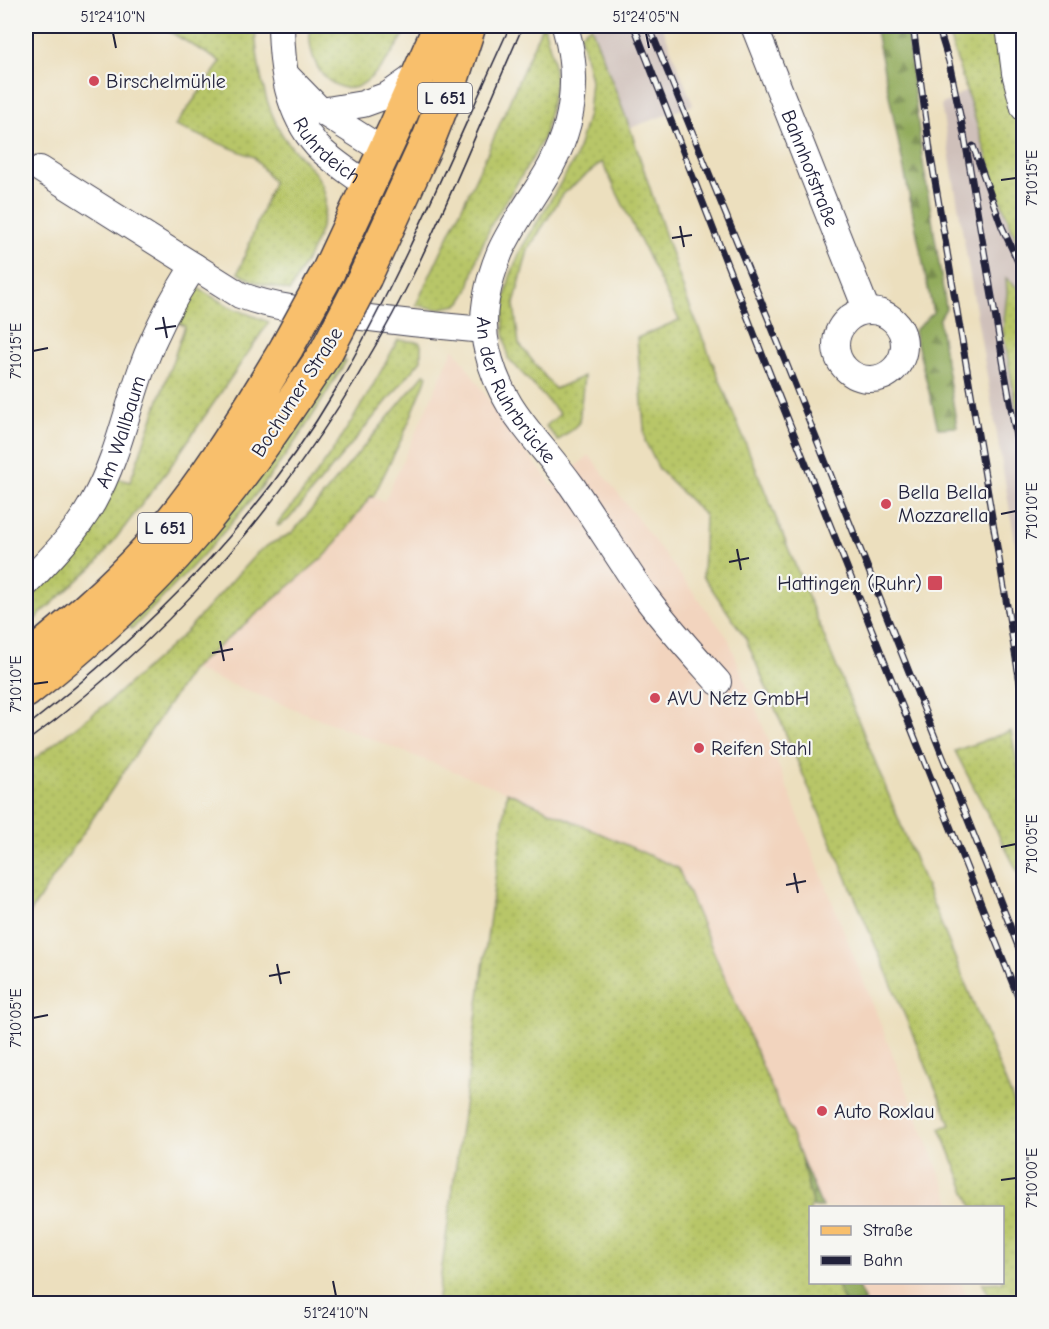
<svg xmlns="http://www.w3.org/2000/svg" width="1049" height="1329" viewBox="0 0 1049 1329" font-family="'Comic Neue',sans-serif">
	<defs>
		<pattern id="grass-dots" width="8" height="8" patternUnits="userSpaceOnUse" patternTransform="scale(1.5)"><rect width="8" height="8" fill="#b8c668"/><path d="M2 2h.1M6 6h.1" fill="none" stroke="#9eaa5b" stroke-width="1.8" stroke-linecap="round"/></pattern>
		<pattern id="forest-firs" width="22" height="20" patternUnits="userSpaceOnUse" patternTransform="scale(1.5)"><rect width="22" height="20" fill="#92ab5c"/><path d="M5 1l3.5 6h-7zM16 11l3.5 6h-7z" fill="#778b4d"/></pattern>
	</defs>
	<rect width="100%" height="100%" fill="#f6f6f2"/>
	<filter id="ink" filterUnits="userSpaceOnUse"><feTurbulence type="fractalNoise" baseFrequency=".0167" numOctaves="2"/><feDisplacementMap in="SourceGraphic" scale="12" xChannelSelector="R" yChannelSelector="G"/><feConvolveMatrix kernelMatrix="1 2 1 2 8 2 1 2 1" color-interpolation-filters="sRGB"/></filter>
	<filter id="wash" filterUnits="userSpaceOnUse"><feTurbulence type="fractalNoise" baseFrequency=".008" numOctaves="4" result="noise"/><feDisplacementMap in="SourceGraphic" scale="24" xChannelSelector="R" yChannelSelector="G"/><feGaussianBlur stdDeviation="1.35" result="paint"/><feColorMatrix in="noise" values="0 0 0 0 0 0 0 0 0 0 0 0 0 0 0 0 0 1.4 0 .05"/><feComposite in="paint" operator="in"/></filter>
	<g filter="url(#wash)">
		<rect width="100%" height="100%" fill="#ecdfbe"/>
		<path fill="#f2d4be" d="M454,348L510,431L553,486L589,455L728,638L953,1207H822L678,867L507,792L192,669L327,554L371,496L384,502Z
			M856,1283H961L969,1303H866Z"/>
		<path fill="#cfc0ba" d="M591,26H662L693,105L630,128Z
			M967,90L1001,201L1023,257V588L941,105Z"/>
		<path fill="url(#grass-dots)" stroke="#6d7452" stroke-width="1.5" d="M160,26H255C257,64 263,103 283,136C295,156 322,171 325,196C328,230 304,263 290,291L255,282L238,273L273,182L254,157L175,126L221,62Z
			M310,26H410C396,46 381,74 359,86C353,89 347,89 341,87C316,79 308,50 310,26Z
			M542,26H544L553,59L555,84L545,134L534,156L492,223L478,255L468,291L461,302L457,305L437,309L416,305L486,156Z
			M591,26L630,128L686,297L1023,1125V1303C999,1304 994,1305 982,1283L1002,1282V1208L972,1207L940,1128L951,1125L745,637L703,576L705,516L659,469L645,441L637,338L679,320L602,162L563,194L528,250L514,304L519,344L555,389L584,376L579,423L558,441L546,426L560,414L508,358L504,334L503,307L510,277L521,249L575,159L588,114L591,80L580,34Z
			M946,26H996L1007,84L1023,137V257L1001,201Z
			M1006,278L1021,291L1023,299V444L1003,331L1007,293Z
			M194,286L230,307L269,322L168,470L97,563L26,627V593L114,477L130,482L185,326L171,319Z
			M398,340L419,342L421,345V360L301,505L288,520L278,526L277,524C325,469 364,404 398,340Z
			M339,356L344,357L343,360L346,361C330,387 315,414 297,439C250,508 191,569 132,629L128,625Z
			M424,374L427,375L425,382L403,436L373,497L371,496L327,554L192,669L26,919V765L106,704L182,636L258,552L270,544L292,533Z
			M1011,731L1023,793V882L955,751Z
			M507,792L678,868L801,1157L813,1207L810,1208V1282L836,1283L845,1303L437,1304Z"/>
		<path fill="url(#forest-firs)" stroke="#5a664c" stroke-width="1.5" d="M875,26H906L922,156L946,308L939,320L957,427L938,428L914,331L933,313Z
			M801,1157L822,1207H813Z
			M836,1283H856L866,1303H845Z"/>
	</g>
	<g filter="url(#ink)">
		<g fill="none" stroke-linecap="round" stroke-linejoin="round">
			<defs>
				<g id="street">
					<path id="s1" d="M281,26C282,69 287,112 317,146C331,161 352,173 368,186"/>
					<path id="s2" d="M565,26C579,74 575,121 551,166C535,195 514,221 500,252C488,281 479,318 487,349C501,411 537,437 572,486C596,521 618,557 642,592C665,624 692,653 718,682"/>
					<path id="s3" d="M754,26L867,311"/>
					<path d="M1009,26L1015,73L1024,108"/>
					<path d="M286,75L321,111L384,151"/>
					<path d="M321,111L363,104L388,95L418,74"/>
					<path d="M40,169L240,295C274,308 309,311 345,315C391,321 437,326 484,330"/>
					<circle cx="870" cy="345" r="34"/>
					<path id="s4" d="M26,584C50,559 76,533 93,502C118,457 125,415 142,368C155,332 173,298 194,266"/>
				</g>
				<path id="primary" d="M328,272L396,126L440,26
					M365,277L429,138L450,85L469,26
					M26,661C68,626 110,591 147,550C202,489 245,417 287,347
					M26,691C85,645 143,594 192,536C242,478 284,415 326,352"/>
			</defs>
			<use href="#street" stroke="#403e4f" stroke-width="28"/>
			<use href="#primary" stroke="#403e4f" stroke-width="36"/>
			<use href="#street" stroke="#fff" stroke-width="26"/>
			<use href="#primary" stroke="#f8bf6c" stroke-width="33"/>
			<path stroke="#22223b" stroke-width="1.5" d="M26,727C147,632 258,522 336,389C403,272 454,148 510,26
				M26,742C190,622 318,464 409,283C451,199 485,111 523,26"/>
			<defs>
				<path id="rail" d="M634,26L762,354L1024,1012
					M649,26L779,345L1024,961
					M913,26L931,157L1024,706
					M938,26L949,62L964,134L1024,483
					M973,146L1002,227L1024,275"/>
			</defs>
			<use href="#rail" stroke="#22223b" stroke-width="7"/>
			<use href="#rail" stroke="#f6f6f2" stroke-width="4.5" stroke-dasharray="14" stroke-linecap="butt"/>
			<defs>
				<path id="primary-bridge" d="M287,347L328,272
					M326,352L365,277"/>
			</defs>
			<use href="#primary-bridge" stroke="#403e4f" stroke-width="36" stroke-linecap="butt"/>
			<use href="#primary-bridge" stroke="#f8bf6c" stroke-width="33"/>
		</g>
	</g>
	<path fill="none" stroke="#22223b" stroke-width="2" d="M113,33L116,48M646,33L649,48M1001,180L1016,178M680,226L684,247M672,238L692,235M163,317L167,338M155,329L176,326M33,351L48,348M1001,514L1016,511M737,549L741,570M729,562L749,558M220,641L224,661M212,653L233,649M33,684L48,682M1001,847L1016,844M794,873L798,893M786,885L806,881M277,964L281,984M269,976L290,972M33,1018L48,1015M1001,1180L1016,1178M333,1281L336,1296"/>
	<g fill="#d1495b" stroke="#f6f6f2" stroke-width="2">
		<circle cx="94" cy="81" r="6"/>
		<circle cx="886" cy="504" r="6"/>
		<rect x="927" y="575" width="16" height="16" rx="3"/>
		<circle cx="655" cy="698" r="6"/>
		<circle cx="699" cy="748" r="6"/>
		<circle cx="822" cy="1111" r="6"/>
	</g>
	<g text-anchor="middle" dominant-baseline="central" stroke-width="4.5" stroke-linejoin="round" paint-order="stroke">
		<g fill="#f6f6f2" stroke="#626272" stroke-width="1.5">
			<rect x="418" y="83" width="54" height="30" rx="4.5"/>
			<rect x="138" y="513" width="54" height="30" rx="4.5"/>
		</g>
		<g font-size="18" font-weight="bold" fill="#22223b">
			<text x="445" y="98">L 651</text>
			<text x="165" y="528">L 651</text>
		</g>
		<g font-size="20" fill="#22223b" stroke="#f6f6f2" text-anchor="start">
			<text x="106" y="81">Birschelmühle</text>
			<text x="898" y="492">Bella Bella<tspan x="898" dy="23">Mozzarella</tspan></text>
			<text x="922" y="583" text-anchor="end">Hattingen (Ruhr)</text>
			<text x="667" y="698">AVU Netz GmbH</text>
			<text x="711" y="748">Reifen Stahl</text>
			<text x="834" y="1111">Auto Roxlau</text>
		</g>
		<g font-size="20" fill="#22223b" stroke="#f6f6f2">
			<text stroke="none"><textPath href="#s1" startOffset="138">Ruhrdeich</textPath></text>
			<text stroke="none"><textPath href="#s3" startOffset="153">Bahnhofstraße</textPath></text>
			<text stroke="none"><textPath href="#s2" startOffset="393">An der Ruhrbrücke</textPath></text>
			<text transform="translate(297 392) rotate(-57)">Bochumer Straße</text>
			<text stroke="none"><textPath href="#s4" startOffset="182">Am Wallbaum</textPath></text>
		</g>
	</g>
	<rect width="1049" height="1329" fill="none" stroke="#f6f6f2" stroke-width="66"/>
	<rect x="809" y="1206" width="195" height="78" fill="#f6f6f2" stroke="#a1a1a9" stroke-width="1.5"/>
	<rect x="821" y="1226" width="30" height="9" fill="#f8bf6c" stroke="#a1a1a9" stroke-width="1.5"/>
	<text x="863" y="1236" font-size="18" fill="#22223b">Straße</text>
	<rect x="821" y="1256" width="30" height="9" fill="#22223b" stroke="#a1a1a9" stroke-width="1.5"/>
	<text x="863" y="1266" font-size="18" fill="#22223b">Bahn</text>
	<rect x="33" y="33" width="983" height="1263" fill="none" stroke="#22223b" stroke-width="2"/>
	<g font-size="15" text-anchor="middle" fill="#22223b">
		<text x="113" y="22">51°24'10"N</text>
		<text x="646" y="22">51°24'05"N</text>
		<text transform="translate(1032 178) rotate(-90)" y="5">7°10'15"E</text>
		<text transform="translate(16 351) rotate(-90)" y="5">7°10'15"E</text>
		<text transform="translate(1032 511) rotate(-90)" y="5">7°10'10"E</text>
		<text transform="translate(16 684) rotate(-90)" y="5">7°10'10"E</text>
		<text transform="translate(1032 844) rotate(-90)" y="5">7°10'05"E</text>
		<text transform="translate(16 1018) rotate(-90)" y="5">7°10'05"E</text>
		<text transform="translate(1032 1178) rotate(-90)" y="5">7°10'00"E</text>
		<text x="336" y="1318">51°24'10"N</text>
	</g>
</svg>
